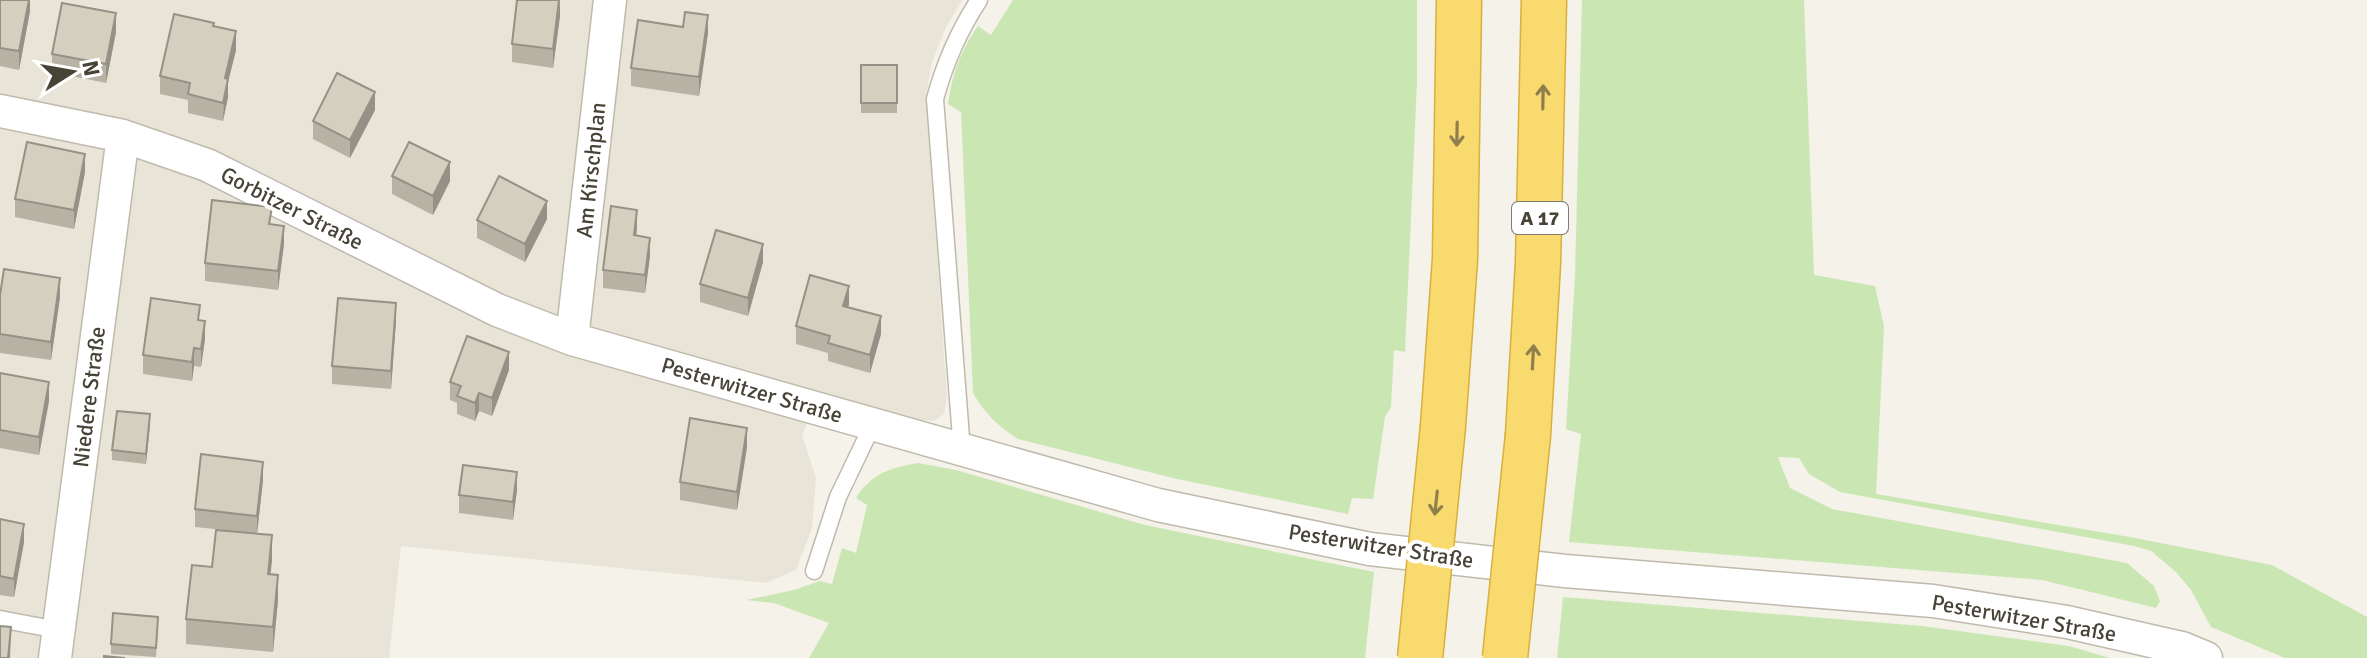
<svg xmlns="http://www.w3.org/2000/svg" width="2367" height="658" viewBox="0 0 2367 658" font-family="Signika,sans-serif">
	<rect width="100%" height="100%" fill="#f4f2e9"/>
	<path fill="#e8e4d7" d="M0,0H962L945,29L932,62L926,95L947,398L944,414L934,421L920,420L820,393L802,435L816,478L812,528L796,570L766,583L401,546L389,658H0Z"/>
	<path fill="#cae7b3" d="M1013,0H1417V82L1405,352L1394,350L1391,407L1385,417L1373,499L1352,498L1348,514L1177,479L1018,439C998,426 985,414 973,393L961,112L948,104C953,72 960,52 978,26L991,35Z
		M1582,0H1804L1814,275L1875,286L1884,326L1876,494L2130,537L2272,565L2367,617V658H2285L2211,627L2191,590L2176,572L2151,551L2134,546L1840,492L1809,474L1799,458L1778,457L1790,488L1832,509L2127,563L2154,586L2160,601L2156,608L2042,580L1569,542L1581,434L1566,429L1575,275Z
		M918,463L956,470L1145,525L1374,572L1365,658H809L829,623L774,603L746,600L794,590L820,581L832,584L842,548L856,553L867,505L856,498C872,473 890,468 918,463Z
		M1563,597L1922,626L2069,646L2110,658H1557Z"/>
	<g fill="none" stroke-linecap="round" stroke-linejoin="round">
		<defs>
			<path id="lane" d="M962,451L935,99C945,62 958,32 979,0
				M814,571L838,497L873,424
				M0,619L58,630"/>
			<path id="street" d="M0,111L123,136L207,165L497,310L572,339L1158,505L1370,549L1565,571L1933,601L2067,622L2182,648L2206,658
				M572,339L610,0
				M55,658L123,136"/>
			<path id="highway" d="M1443,426L1455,259L1459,0
				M1528,435L1538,263L1544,0"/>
		</defs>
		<use href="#lane" stroke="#bfbaac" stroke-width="19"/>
		<use href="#street" stroke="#bfbaac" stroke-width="35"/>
		<use href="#highway" stroke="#d8b03e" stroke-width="47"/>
		<use href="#lane" stroke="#fff" stroke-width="16"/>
		<use href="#street" stroke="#fff" stroke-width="32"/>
		<use href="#highway" stroke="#f9da6f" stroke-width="44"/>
		<defs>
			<path id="highway-bridge" d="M1420,658L1443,426
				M1505,658L1528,435"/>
		</defs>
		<use href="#highway-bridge" stroke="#d8b03e" stroke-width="47" stroke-linecap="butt"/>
		<use href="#highway-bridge" stroke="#f9da6f" stroke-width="44"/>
	</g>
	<path fill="#b7b2a4" d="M0,0H30V11L19,70L0,66Z
		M560,16L553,68L512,62V44Z
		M214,27L236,50L228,82V97L223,121L188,113V100L160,94V76Z
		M116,32L106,83L52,72V54Z
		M708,33L699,96L631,86V68Z
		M861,65H897V113H861Z
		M375,110L350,158L313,139V121Z
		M85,172L74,229L15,217V199Z
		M392,176L450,181L433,215L392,194Z
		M547,219L525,262L477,238V220Z
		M272,224L284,244L278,290L205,281V263Z
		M637,228L636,236L650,256L645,293L603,288V270Z
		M763,262L748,316L700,302V284Z
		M0,295L60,297L51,360L0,353Z
		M849,304L848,307L881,334L870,373L828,361V353L796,344V326Z
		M200,320L205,339L201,367L194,366L192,381L143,374V355Z
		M396,321L391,389L332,384V366Z
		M509,370L492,416L479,411L475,421L457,414V403L450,400V382Z
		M0,373L49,401L39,455L0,448Z
		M150,424L146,464L112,460V450Z
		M747,447L737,510L680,500V482Z
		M263,480L257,534L272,560L270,574L278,600L273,652L186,644V619L212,567L224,530L195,527V509Z
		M517,490L513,520L459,513V495Z
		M0,519L24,542L14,597L0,595Z
		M158,627L156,657L111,654V644Z"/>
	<path fill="#959186" d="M29,0H30V11L19,70V51Z
		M560,0V16L553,68V49Z
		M116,13V32L106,83V64Z
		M708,15V33L699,96V77Z
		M236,31V50L228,82V97L223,121L225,78Z
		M375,92V110L350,158V140Z
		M85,154V172L74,229V210Z
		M450,162V181L433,215V196Z
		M547,201V219L525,262V244Z
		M637,210V228L634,254V235Z
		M284,226V244L278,290V271Z
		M650,238V256L645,293V275Z
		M763,244V262L748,316V298Z
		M60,278V297L51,360V342Z
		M849,286V304L843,324V306Z
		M396,303V321L391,389V371Z
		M881,316V334L870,373V355Z
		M205,321V339L201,367V349Z
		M194,348V366L192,381V362Z
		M509,352V370L492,416V398Z
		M49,382V401L39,455V437Z
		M479,393V411L475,421V403Z
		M150,414V424L146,464V454Z
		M747,428V447L737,510V492Z
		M263,462V480L257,534V516Z
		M517,472V490L513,520V502Z
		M24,524V542L14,597V579Z
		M272,535V560L268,599V574Z
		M278,575V600L273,652V627Z
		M11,627L10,658H8Z"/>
	<path fill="#d5cfbf" stroke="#959186" stroke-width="2" d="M0,0H29L19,51L0,48Z
		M517,0H559L553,49L512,44Z
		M62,3L116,13L106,64L52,54Z
		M685,12L708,15L699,77L631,68L638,20L683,27Z
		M174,14L214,23L213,26L236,31L225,78L228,79L223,103L188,94L190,83L160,76Z
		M861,65H897V103H861Z
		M337,73L375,92L350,140L313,121Z
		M27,142L85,154L74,210L15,199Z
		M409,142L450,162L433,196L392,176Z
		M499,176L547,201L525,244L477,220Z
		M212,200L272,207L269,224L284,226L278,271L205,263Z
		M611,206L637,210L634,235L650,238L645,275L603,270Z
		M716,230L763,244L748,298L700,284Z
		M4,269L60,278L51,342L0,334V295Z
		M810,275L849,286L843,306L881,316L870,355L828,343L830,336L796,326Z
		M151,298L200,305L198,320L205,321L201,349L194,348L192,362L143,355Z
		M338,298L396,303L391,371L332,366Z
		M467,336L509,352L492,398L479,393L475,403L457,396L461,386L450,382Z
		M0,373L49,382L39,437L0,430Z
		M117,411L150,414L146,454L112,450Z
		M690,418L747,428L737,492L680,482Z
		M201,454L263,462L257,516L195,509Z
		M463,465L517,472L513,502L459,495Z
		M0,519L24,524L14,579L0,576Z
		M216,530L272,535L268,574L278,575L273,627L186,619L192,565L212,567Z
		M113,613L158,617L156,648L111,644Z
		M0,626L11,627L8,658H0Z
		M104,656L125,658H104Z"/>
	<defs><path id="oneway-shaft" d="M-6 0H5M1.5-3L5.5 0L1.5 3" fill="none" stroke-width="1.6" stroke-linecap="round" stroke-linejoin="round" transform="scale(2)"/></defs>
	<g stroke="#8e7f4d">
		<use href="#oneway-shaft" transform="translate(1543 97) rotate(-89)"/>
		<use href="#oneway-shaft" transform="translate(1457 134) rotate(91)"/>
		<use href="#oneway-shaft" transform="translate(1533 357) rotate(-87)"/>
		<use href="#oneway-shaft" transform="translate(1436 503) rotate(96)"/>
	</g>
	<g text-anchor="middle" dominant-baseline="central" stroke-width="8" stroke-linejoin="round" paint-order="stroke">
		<rect fill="#fff" stroke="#7e7b73" stroke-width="2" x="1512" y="202" width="56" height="32" rx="6"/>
		<g font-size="20" font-weight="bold" fill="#474337">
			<text x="1540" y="218">A 17</text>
		</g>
		<g font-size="22" fill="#474337" stroke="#fff">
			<text transform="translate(591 170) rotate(-84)">Am Kirschplan</text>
			<text transform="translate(292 208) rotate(27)">Gorbitzer Straße</text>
			<text transform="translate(752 390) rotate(16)">Pesterwitzer Straße</text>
			<text transform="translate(89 397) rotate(-83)">Niedere Straße</text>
			<text transform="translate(1381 546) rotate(9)">Pesterwitzer Straße</text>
			<text transform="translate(2024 618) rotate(10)">Pesterwitzer Straße</text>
		</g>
	</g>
	<g transform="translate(72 72) rotate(79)" stroke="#ffffff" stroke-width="6" paint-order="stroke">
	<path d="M0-6L14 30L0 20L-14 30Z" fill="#474337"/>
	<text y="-12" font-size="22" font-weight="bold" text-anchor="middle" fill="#474337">N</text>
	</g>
</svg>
